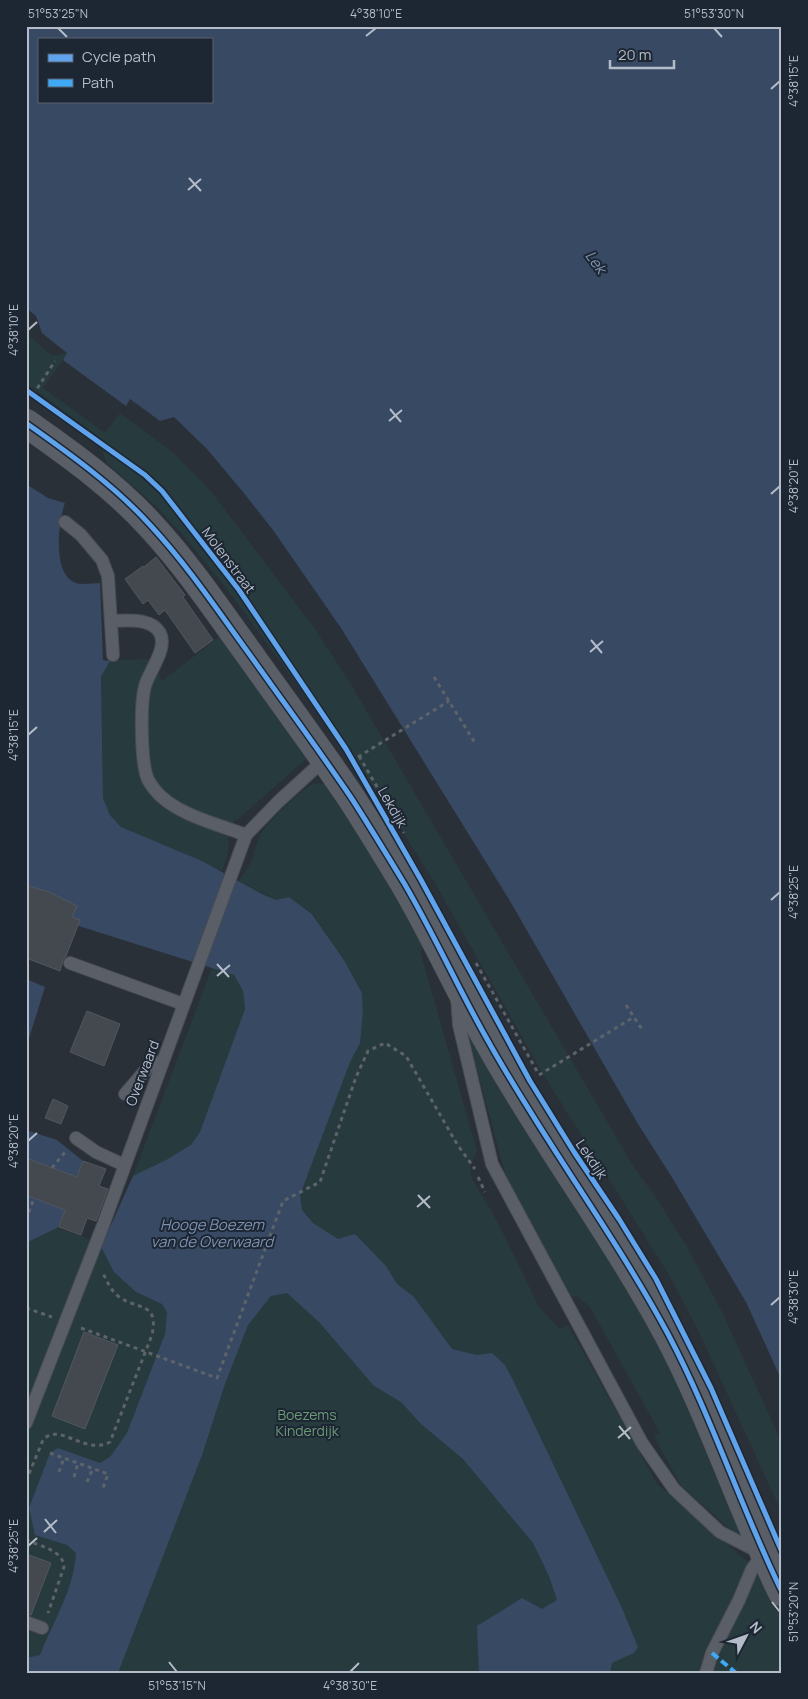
<svg xmlns="http://www.w3.org/2000/svg" width="808" height="1699" viewBox="0 0 808 1699" font-family="Manrope,sans-serif">
	<rect width="100%" height="100%" fill="#2a3038"/>
	<path fill="#273a3e" d="M26,333L52,356L68,353L43,388L105,433L120,413L171,451L210,490L315,629L349,681L632,1164L659,1202L687,1247L722,1312L782,1443V1513L697,1328L669,1275L543,1074L432,878L353,755L311,703L223,584L182,534L157,507L107,463L96,435L26,383Z
		M224,633L307,758L237,820L235,819L227,840L229,842L227,857L222,871L121,827L110,815L103,798L101,677L110,661L103,660L153,659L162,681Z
		M314,783L325,784L334,791L427,945L420,951L477,1151L470,1167L472,1179L497,1221L539,1307L560,1329L568,1325L657,1484L748,1562L766,1580L776,1608L782,1618V1673H26V1243L57,1228C71,1233 94,1237 102,1250L133,1176L212,968L234,975L243,991L245,1008L361,1031L363,1012L362,993L344,960L313,914L289,897L276,900L239,881C244,873 252,863 254,853C256,847 257,842 260,835C271,818 297,794 314,783Z
		M469,1027L646,1313L703,1432L743,1532L741,1535L736,1534L682,1487L654,1437L660,1433L590,1307L577,1296L572,1297L543,1248L506,1177L467,1032Z"/>
	<path fill="#384963" fill-rule="evenodd" d="M26,26H782V1381L746,1302L673,1179L638,1124L510,901L341,628L273,530L243,492L207,449L174,417L160,421L130,399L126,406L63,360L67,353L42,333L36,316L26,308ZM39,39H211V101H39Z
		M26,484L48,498L65,503C58,522 52,575 76,583C82,585 93,583 100,583L103,660L110,661L101,677L103,798L110,815L121,827L202,861L262,894L276,900L289,897L312,914L344,960L362,993L363,1012L360,1043L350,1062L300,1195L302,1210L313,1223L338,1239L355,1234L386,1266L397,1284L414,1297L452,1349L477,1355L492,1353L505,1365L513,1380L622,1608L638,1647L634,1653L612,1663L610,1673H479L477,1626L522,1598L542,1609L557,1600L549,1576L533,1543L463,1459L421,1424L401,1402L374,1386L319,1322L287,1293L271,1296L248,1325L225,1384L202,1455L118,1673H36L26,1669V1658L40,1655C53,1622 74,1589 76,1553L67,1545L35,1535L29,1508L50,1453L58,1448L100,1463L110,1457L127,1433L165,1334L167,1312L162,1304L136,1292L114,1272L101,1247L133,1176L168,1159L191,1145L200,1132L245,1009L243,991L234,975L82,927L26,907Z
		M26,979L45,987L26,1048Z
		M26,1130L57,1140L83,1161L77,1177L26,1158Z
		M26,1195L65,1210L59,1227L26,1243Z"/>
	<path fill="#444950" stroke="#52575f" d="M156,557L185,595L183,597L213,640L195,653L165,610L159,615L148,600L143,604L125,579L143,566L144,567Z
		M26,885L49,892L77,906L72,917L80,920L66,956L63,960L60,971L26,958Z
		M87,1011L120,1024L104,1066L70,1052Z
		M53,1099L68,1106L61,1124L45,1118Z
		M26,1158L77,1177L83,1161L106,1169L99,1186L108,1189L96,1221L87,1218L81,1235L59,1227L65,1210L26,1195Z
		M84,1332L118,1345L85,1429L52,1416Z
		M26,1554L51,1563L31,1615L26,1614Z"/>
	<g fill="none" stroke-linecap="round" stroke-linejoin="round">
		<defs>
			<path id="service" d="M65,522L81,535L102,560L108,576L113,655
				M111,621C126,621 151,617 160,633C168,649 149,671 145,686C140,704 141,760 147,777C148,781 152,786 155,790C174,814 217,824 246,835
				M70,963L183,1004
				M457,997L459,1025L492,1164L642,1443L674,1489L720,1532L763,1554L752,1569L739,1600L712,1653L706,1673
				M125,1094L150,1065L163,1061
				M76,1138L96,1152L124,1165
				M26,1423L102,1228L246,835L278,802L325,759
				M26,1622L42,1628"/>
			<path id="tertiary" d="M26,423C70,454 115,486 151,526C188,566 218,611 250,655C284,703 319,750 352,799C370,827 387,855 404,883C434,934 458,988 487,1039C543,1140 613,1232 668,1334C712,1417 741,1508 782,1592"/>
		</defs>
		<use href="#service" stroke="#484c53" stroke-width="14"/>
		<use href="#tertiary" stroke="#484c53" stroke-width="29"/>
		<path stroke="#5d636a" stroke-width="3" stroke-dasharray="4 4" stroke-linecap="butt" d="M33,395L55,361
			M434,677L475,743
			M359,756L404,833
			M358,757L449,701
			M476,963L538,1073
			M626,1005L643,1031
			M539,1075L634,1017
			M52,1168L66,1151
			M478,1177L485,1192
			M26,1220L34,1198
			M26,1308L52,1317
			M81,1328L217,1378L283,1201L320,1182L356,1077L368,1051L385,1043L406,1056L457,1144L475,1169
			M50,1453L108,1474L103,1488
			M59,1472L64,1458
			M74,1477L78,1463
			M26,1481L43,1440C60,1421 84,1456 110,1442L152,1335C159,1301 138,1311 118,1296C110,1290 107,1280 102,1272
			M87,1482L93,1468
			M26,1540C40,1546 63,1550 64,1567L48,1613"/>
		<use href="#service" stroke="#5a5e66" stroke-width="12"/>
		<use href="#tertiary" stroke="#5a5e66" stroke-width="28"/>
		<path stroke="#3fa9f5" stroke-width="4" stroke-dasharray="8 4" stroke-linecap="butt" d="M712,1653L736,1673"/>
		<defs>
			<path id="cycleway" d="M26,390L145,475L162,491L239,590L346,749L421,880L530,1081L574,1152L619,1219L656,1279L711,1388L782,1552
				M26,423C70,454 115,486 151,526C188,566 218,611 250,655C284,703 319,750 352,799C370,827 387,855 404,883C434,934 458,988 487,1039C543,1140 613,1232 668,1334C712,1417 741,1508 782,1592"/>
		</defs>
		<use href="#cycleway" stroke="#1d2633" stroke-width="8"/>
		<use href="#cycleway" stroke="#60a3ed" stroke-width="5"/>
	</g>
	<path fill="none" stroke="#b4bcc9" stroke-width="2" d="M58,28L67,37M714,28L722,37M366,36L376,28M771,89L780,81M189,178L201,191M188,190L201,179M28,330L37,322M390,409L401,422M389,421L402,410M771,494L780,486M591,640L602,653M590,652L603,641M28,735L37,727M771,900L780,892M217,964L229,977M217,976L230,965M28,1141L37,1133M418,1195L430,1208M417,1207L430,1196M771,1305L780,1297M619,1426L630,1439M618,1438L631,1427M45,1519L56,1533M44,1532L57,1520M28,1546L37,1538M772,1602L780,1612M169,1662L177,1672M350,1672L359,1663"/>
	<g text-anchor="middle" dominant-baseline="central" stroke-width="4" stroke-linejoin="round" paint-order="stroke">
		<g font-size="14" fill="#b4bcc9" stroke="#1d2633">
			<text transform="translate(229 560) rotate(53)">Molenstraat</text>
			<text transform="translate(393 807) rotate(60)">Lekdijk</text>
			<text transform="translate(142 1073) rotate(-69)">Overwaard</text>
			<text transform="translate(592 1159) rotate(56)">Lekdijk</text>
		</g>
		<g font-size="14" fill="#6b9a76" stroke="#1d2633">
			<text x="307" y="1414">Boezems<tspan x="307" dy="16">Kinderdijk</tspan></text>
		</g>
		<g font-size="15" font-style="italic" fill="#7c92b1" stroke="#1d2633">
			<text transform="translate(596 262) rotate(54)">Lek</text>
			<text x="212" y="1224">Hooge Boezem<tspan x="212" dy="17">van de Overwaard</tspan></text>
		</g>
	</g>
	<rect width="808" height="1699" fill="none" stroke="#1d2633" stroke-width="55"/>
	<rect x="38" y="38" width="175" height="65" fill="#1d2633" stroke="#59626f"/>
	<rect x="48" y="54" width="25" height="8" fill="#60a3ed" stroke="#59626f"/>
	<text x="82" y="62" font-size="15" fill="#b4bcc9">Cycle path</text>
	<rect x="48" y="79" width="25" height="8" fill="#3fa9f5" stroke="#59626f"/>
	<text x="82" y="88" font-size="15" fill="#b4bcc9">Path</text>
	<g transform="translate(746 1636) rotate(49)" stroke="#1d2633" stroke-width="4" paint-order="stroke">
	<path d="M0-4L9 19L0 12L-9 19Z" fill="#b4bcc9"/>
	<text y="-8" font-size="14" font-weight="bold" text-anchor="middle" fill="#b4bcc9">N</text>
	</g>
	<path d="M610 60v8h64v-8" fill="none" stroke="#b4bcc9" stroke-width="2.5"/>
	<text x="618" y="60" font-size="15" fill="#b4bcc9" stroke="#1d2633" stroke-width="4" paint-order="stroke">20 m</text>
	<rect x="28" y="28" width="752" height="1644" fill="none" stroke="#b4bcc9" stroke-width="2"/>
	<g font-size="12" text-anchor="middle" fill="#b4bcc9">
		<text x="58" y="18">51°53'25"N</text>
		<text x="376" y="18">4°38'10"E</text>
		<text x="714" y="18">51°53'30"N</text>
		<text transform="translate(794 81) rotate(-90)" y="4">4°38'15"E</text>
		<text transform="translate(14 330) rotate(-90)" y="4">4°38'10"E</text>
		<text transform="translate(794 486) rotate(-90)" y="4">4°38'20"E</text>
		<text transform="translate(14 735) rotate(-90)" y="4">4°38'15"E</text>
		<text transform="translate(794 892) rotate(-90)" y="4">4°38'25"E</text>
		<text transform="translate(14 1141) rotate(-90)" y="4">4°38'20"E</text>
		<text transform="translate(794 1297) rotate(-90)" y="4">4°38'30"E</text>
		<text transform="translate(14 1546) rotate(-90)" y="4">4°38'25"E</text>
		<text transform="translate(794 1612) rotate(-90)" y="4">51°53'20"N</text>
		<text x="177" y="1690">51°53'15"N</text>
		<text x="350" y="1690">4°38'30"E</text>
	</g>
</svg>
